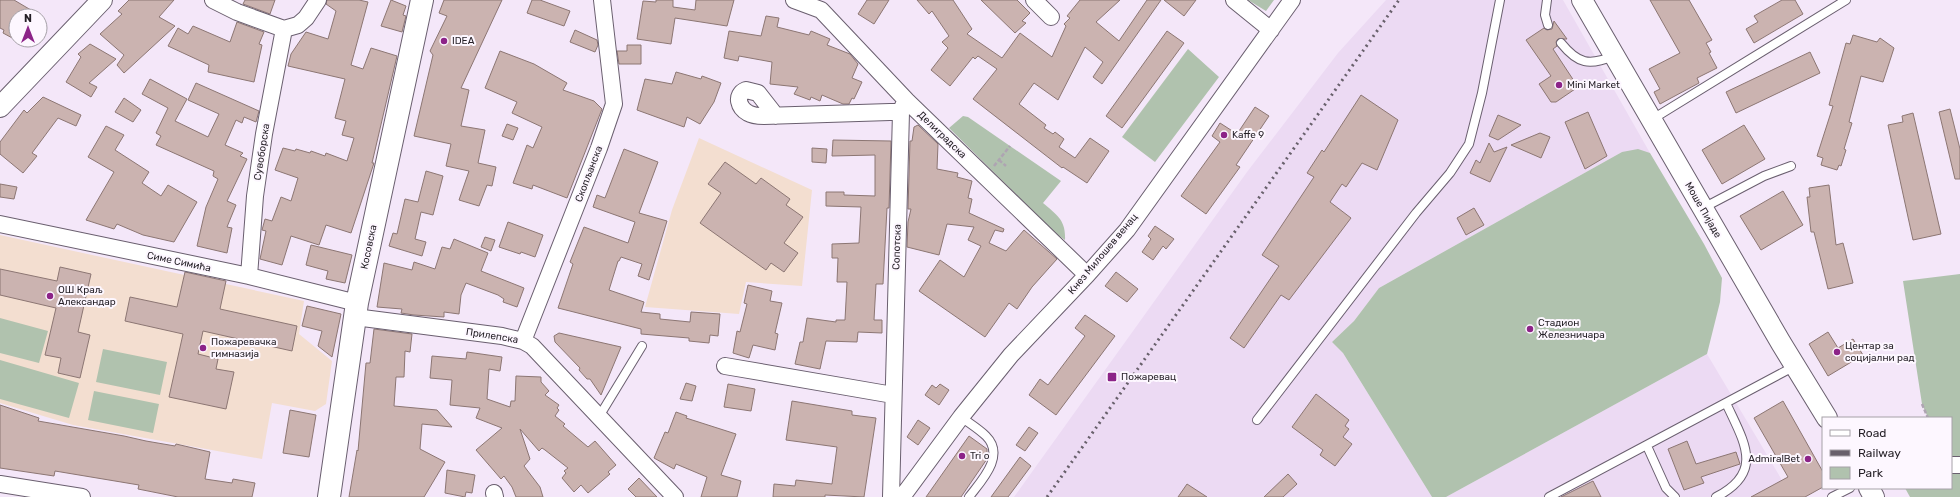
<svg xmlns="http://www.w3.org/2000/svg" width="1960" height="497" viewBox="0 0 1960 497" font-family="Rubik,sans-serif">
	<rect width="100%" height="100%" fill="#f4e7f9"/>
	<path fill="#ecdaf3" d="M1386,0H1563L1650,153L1622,152L1379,288L1354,321L1332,342L1343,353L1432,497H1014L1247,172L1338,53Z
		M1707,354L1792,497H1446Z"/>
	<path fill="#f3ded0" d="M699,138L812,190L802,286L746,282L739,314L645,307L672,210Z
		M0,235L304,301L299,334L332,361L326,404L315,411L272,403L262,459L73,425L0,403Z"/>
	<path fill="#b0c2ae" d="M1248,0H1274L1266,11Z
		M1188,49L1219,77L1155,162L1122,137Z
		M963,116L968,117L1061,181L1043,203C1057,215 1066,220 1065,240L1055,233L949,128Z
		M1638,149L1650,153L1704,244L1722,278L1720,302L1707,354L1446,497H1432L1343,353L1332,342L1354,321L1379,288L1622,152Z
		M1960,274V497H1910L1905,488H1951V418H1928L1922,404L1903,281Z
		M0,318L48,331L39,363L0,353Z
		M103,349L167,362L160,395L96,382Z
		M0,360L79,383L69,418L0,399Z
		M94,391L159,404L153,433L88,420Z"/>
	<path fill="#cbb3b0" stroke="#8c7673" d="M0,0H14L41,16H16V40L3,33L4,30L0,28Z
		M129,0H174L159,17L175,26L124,73L117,65L124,55L100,34L122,14L118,11Z
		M245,0H275L270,14L243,4Z
		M327,0H359L368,2L351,65L363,69L371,48L397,56L372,163H374L351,233L326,225L319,245L291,236L282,265L260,259L266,231L262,230L265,219L272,221L281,197L291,201L298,178L275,170L283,148L295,151L296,149L310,153L311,151L325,156L326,153L347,161L354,138L342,135L346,121L335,118L345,79L288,66L291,54L306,32L328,39L336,11L326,4Z
		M391,0L406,6L403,15L406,16L402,32L381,26Z
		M444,0H502L461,88L469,90L461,126L485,130L478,163L496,167L492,186L487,185L479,206L459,200L469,171L446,166L451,144L414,136L433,55L430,51L447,16L439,13Z
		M532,0H540L570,11L564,26L527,13Z
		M656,0H673V7L695,10L696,0H734L727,26L675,18L671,44L637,39L643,1L656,2Z
		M867,0H889L874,24L858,14Z
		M917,0H953L972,29L967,34L1002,58L1020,33L1052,57L1066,26L1064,24L1070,18L1067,16L1080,0H1120L1096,22L1119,41L1147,0H1161L1102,84L1093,77L1103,62L1085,47L1058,100L1034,83L1019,104L1046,125L1044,128L1053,134L1055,132L1064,139L1059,147L1075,158L1090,138L1109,151L1087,183L1063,167L1062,168L973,99L997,69L978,56L975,59L973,57L950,86L931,70L948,48L942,42L949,36L932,11L929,14Z
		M981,0H1017L1030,13L1022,21L1026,23L1015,33Z
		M1164,0H1196L1184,16Z
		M1650,0H1689L1712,40L1706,43L1711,52L1709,53L1717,68L1697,78L1699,83L1660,104L1654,92L1660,89L1649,69L1680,53Z
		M1782,0H1795L1803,14L1754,43L1746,29L1758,22L1754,16Z
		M766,16L779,18L777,27L809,35L811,31L830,39L827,45L850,54L858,64L852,78L862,82L854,99L852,98L849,104H843L822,95L820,101L811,97L810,100L794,94L798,87L770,84L772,62L739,56L738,61L724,58L729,31L761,36Z
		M1554,21L1567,39H1558L1556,42L1557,46L1553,49L1578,87L1556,102H1551L1539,84L1551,76L1526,40L1544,28L1547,30L1552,29Z
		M237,22L264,32L259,44L262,45L254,82L208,72L209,65L168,46L178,28L188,34L193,26L230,42Z
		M575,30L597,40L598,45L595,52L570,42Z
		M1167,31L1184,43L1122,128L1106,116Z
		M1853,35L1877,42L1880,38L1894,48L1883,82L1861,76L1849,122L1852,123L1844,149L1846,150L1841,166L1839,165L1837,170L1821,165L1823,158L1817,156L1833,106L1829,105L1846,43L1850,44Z
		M90,44L116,59L89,83L97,87L91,97L66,82L81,57L78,54Z
		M627,45H641V64H619L617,51H627Z
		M500,51L534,64L567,83L563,90L594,101L602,109L567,198L533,185L532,189L513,183L527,145L533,148L542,127L512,113L517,102L485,88Z
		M1810,52L1820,73L1736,113L1726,92Z
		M676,72L701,79L702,76L721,83L714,102L700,124L687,117L684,127L637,110L645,79L672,84Z
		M150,79L187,99L175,121L208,137L219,114L188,100L196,83L259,111L256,122L244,117L242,123L236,120L225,145L243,153L240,156L247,159L227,201L236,205L227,227L232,228L227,253L197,246L206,207L218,179L213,176L214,171L156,145L161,136L156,133L168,108L142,94Z
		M1361,95L1398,120L1377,170L1362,163L1346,187L1342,184L1330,202L1351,218L1289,300L1281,295L1244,348L1230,338L1279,266L1262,255L1314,177L1307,173L1322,150L1324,152Z
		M43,97L81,115L76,126L58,118L32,153L37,156L23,173L0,154V142L24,110L27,113Z
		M124,98L141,110L133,122L115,112Z
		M1255,107L1269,116L1236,165L1240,167L1206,214L1181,196L1220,142L1212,136L1220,123L1237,134Z
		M1950,109L1960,149V179H1955L1939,112Z
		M1588,112L1607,156L1585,169L1565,122Z
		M1913,113L1941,234L1913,240L1888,125L1903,122L1902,116Z
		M1498,115L1521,125L1498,140L1489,136Z
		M507,124L518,128L513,140L502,136Z
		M918,125L938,144L937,169L958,173L957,177L972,181L968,198L972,199L969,213L1004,229L1003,232L995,230L989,243L1006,251L1024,230L1057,259L1032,287L1017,309L1009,303L985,337L919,291L940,260L964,277L981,246L968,240L974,227L947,224L939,255L907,247L908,222L911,209H908L910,141H912L914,127Z
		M1744,125L1765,159L1722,184L1702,150Z
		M106,126L124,135L115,150L149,172L142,183L161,196L168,185L197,202L174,242L143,235L117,224L114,229L86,220L114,172L88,157Z
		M1540,133L1550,137L1541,158L1511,145Z
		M833,140L891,141L889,208H887L883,284H876L874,320H882V333L858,332L857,342L826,341L820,369L795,364L800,342H803L807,318L836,322V320H845L847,282H837L838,258H832V244L859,243L861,207L826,206V192H844V195L875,196V155L832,156Z
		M1489,143L1494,152L1507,147L1490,182L1470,173L1476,160L1480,163Z
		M812,148L827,149L826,163L812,162Z
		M624,149L658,162L639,213L667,221L649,280L638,276L642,264L621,257L619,261H618L609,290L644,302L641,312L660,314V319L690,322L691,312L720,314L718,336L710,335L709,343L689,341V338L641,334V329L558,308L573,264L570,262L584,227L628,243L635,222L593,207L597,195L605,198Z
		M725,162L756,184L761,178L790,199L786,205L803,217L784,243L798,253L784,272L771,263L766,270L700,223L721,193L708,184Z
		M426,171L443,176L433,215L421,212L415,239L426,242L422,256L389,246L393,233L397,234L405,199L418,202Z
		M0,184L17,187L14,199L0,197Z
		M1829,185L1836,245L1843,243L1853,283L1828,289L1814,232H1811L1807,197H1810L1809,188Z
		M1783,191L1803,225L1761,250L1740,216Z
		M1474,208L1484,225L1466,235L1457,218Z
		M508,222L543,235L535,257L521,252L520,254L499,247Z
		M1155,226L1174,239L1166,249L1163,246L1153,260L1142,252L1151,239L1148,236Z
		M485,237L495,240L491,251L481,247Z
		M454,239L488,253L481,271L524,288L517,307L503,302L504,299L498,295L466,283L461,295L459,314L444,312V317L414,315L401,313L402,309L377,307L384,263L412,270L414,262L435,269L442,247L450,249Z
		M311,245L352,255L345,283L326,279L328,271L306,265Z
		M60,267L91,274L78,332L90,335L80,378L58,373L61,358L45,355L56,308L0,295V269L57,281Z
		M185,272L226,281L220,309L297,326L292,351L203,331L198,354L218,359L216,369L234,372L226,409L169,397L183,334L125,321L130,297L177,307Z
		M1116,272L1138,289L1127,302L1105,286Z
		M748,285L772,291L770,301L782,303L775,333L778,334L775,350L753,345L749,358L733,353L737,331L740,332L747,304L744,303Z
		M307,306L341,314L332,357L318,346L322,331L302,326Z
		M1085,315L1115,336L1056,415L1029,395L1040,379L1048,385L1085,336L1075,328Z
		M374,329L412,334L410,352L405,351L404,377H396L394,406L437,410L452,427L422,424L420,449L445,462L424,497H349L357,450L358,451L366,363H370Z
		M1828,332L1838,348L1853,339L1863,355L1828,376L1809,344Z
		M559,333L621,347L601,395L590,379H587L579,370L580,368L555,342L554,336Z
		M467,352L502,357L500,371L489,369L487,399L510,407L511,401H515L516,376L541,377V382L549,391L545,395L559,405L557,408L559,410L555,416L565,424L563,426L588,447L595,441L616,465L608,472L610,474L588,493L581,485L574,492L562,478L566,473L564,471L568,468L545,450L542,448L539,451L520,429L530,459L524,466L540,487L543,497H516L512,487L504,476L501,479L476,450L502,428L476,418L480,408L450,405L452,380L430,378L432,356L466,359Z
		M686,383L696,386L692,401L680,399Z
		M728,384L755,389L751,411L724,407Z
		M940,384L949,390L939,405L925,395L932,385L936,388Z
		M1316,394L1349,420L1345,426L1349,429L1343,437L1352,444L1335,466L1320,455L1323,450L1292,427Z
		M792,401L852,411V415L876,418L864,497L825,495V497H773L774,484L795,486L796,480L832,484L837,447L786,440Z
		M1783,401L1823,472V487L1805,497H1751L1788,477L1754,418Z
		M0,405L39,418L38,421L124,436L146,441L175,446L176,444L210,452L205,479L232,483L233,479L255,483L252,497H178L138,489L139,485L55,471L54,476L0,468Z
		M290,410L316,415L309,457L283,453Z
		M676,412L687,416L686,418L736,434L721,475L741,481L737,497H701L707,477L676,464L674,469L654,458L665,432L668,433Z
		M918,420L930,428L918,445L907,437Z
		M1029,427L1038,433L1025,451L1016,445Z
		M969,436L987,449V459L961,497H926Z
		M1687,441L1696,464L1736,452L1740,464L1701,477L1704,483L1684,490L1668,449Z
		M1020,457L1031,466L1008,497H991Z
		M447,470L475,475L472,493L466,492L465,497L445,493Z
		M1288,474L1297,484L1283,497H1264Z
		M639,478L657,497H636L628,489Z
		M1593,481L1601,497H1561Z
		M1187,484L1207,497H1178Z"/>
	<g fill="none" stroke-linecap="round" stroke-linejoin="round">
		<defs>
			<path id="service" d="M1547,0L1545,15L1548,25
				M1561,43C1578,64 1589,66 1614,56
				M1651,120L1846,0
				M1703,208L1764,176L1791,166
				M600,415L642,346
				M961,417C969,423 979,429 986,436C1006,456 981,481 969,497
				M1257,420L1416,213L1450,173L1469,144L1482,93L1500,0
				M1647,446L1666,488L1675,497
				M1549,497L1795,366
				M1716,497C1765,472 1744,442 1726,403
				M1832,497L1850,488"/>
			<path id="minor" d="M213,0L237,12L284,29L298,25L306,18L318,0
				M794,0L821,10L907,101L1087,275
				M1034,0L1051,17
				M1234,0L1271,30
				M776,116L758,93L746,90C734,95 739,108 748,113C753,116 759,116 764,116L890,112H901
				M0,224L249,276L357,303
				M249,276L255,196L264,134L284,29
				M355,317L502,336L523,341L532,346L675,497
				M523,341L599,148L614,104L602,0
				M725,366L893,395
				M1951,465H1960
				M0,484L82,497
				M494,493L495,497
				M891,497L901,112L903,106L907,101
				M902,497L961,417L1011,355L1087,275L1127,230L1292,0"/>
			<path id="tertiary" d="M1582,0L1781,343L1827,418
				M0,107L102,0
				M1869,488L1874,497"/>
			<path id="secondary" d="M329,497L357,303L422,0"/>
		</defs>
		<use href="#service" stroke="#6a5f6f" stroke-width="10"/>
		<use href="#minor" stroke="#6a5f6f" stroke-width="18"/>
		<use href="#tertiary" stroke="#6a5f6f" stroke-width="22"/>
		<use href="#secondary" stroke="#6a5f6f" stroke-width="24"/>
		<path stroke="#aea4b2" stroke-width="2.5" stroke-dasharray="4 2" stroke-linecap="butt" d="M999,160L1006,166
			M994,166L1010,146
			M1922,404L1928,418"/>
		<use href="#service" stroke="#fff" stroke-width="8"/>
		<use href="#minor" stroke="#fff" stroke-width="16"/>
		<use href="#tertiary" stroke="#fff" stroke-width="20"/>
		<use href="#secondary" stroke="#fff" stroke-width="22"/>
		<path stroke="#68606b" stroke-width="3" stroke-dasharray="2 4" stroke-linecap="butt" d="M1047,497L1399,0"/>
	</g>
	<g fill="#8c2388" stroke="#fdf7ff" stroke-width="1.5">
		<circle cx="444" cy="41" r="4"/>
		<circle cx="1559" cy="85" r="4"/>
		<circle cx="1224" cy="135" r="4"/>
		<circle cx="50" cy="296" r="4"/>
		<circle cx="1530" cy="329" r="4"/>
		<circle cx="203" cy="348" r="4"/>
		<circle cx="1837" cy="352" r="4"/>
		<rect x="1107" y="372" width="10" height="10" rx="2"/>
		<circle cx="962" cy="456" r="4"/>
		<circle cx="1808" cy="459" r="4"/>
	</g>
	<g text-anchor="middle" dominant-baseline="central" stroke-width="4" stroke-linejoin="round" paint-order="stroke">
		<g font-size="10" fill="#241f26" stroke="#fdf7ff" text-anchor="start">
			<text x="452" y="41">IDEA</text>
			<text x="1567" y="85">Mini Market</text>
			<text x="1232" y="135">Kaffe 9</text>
			<text x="58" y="290">ОШ Краљ<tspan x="58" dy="12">Александар</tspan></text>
			<text x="1538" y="323">Стадион<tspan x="1538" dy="12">Железничара</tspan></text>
			<text x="211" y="342">Пожаревачка<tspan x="211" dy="12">гимназија</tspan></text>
			<text x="1845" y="346">Центар за<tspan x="1845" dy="12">социјални рад</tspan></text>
			<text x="1121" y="377">Пожаревац</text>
			<text x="970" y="456">Tri o</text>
			<text x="1800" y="459" text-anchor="end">AdmiralBet</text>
		</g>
		<g font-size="10" fill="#241f26" stroke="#fdf7ff">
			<text transform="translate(942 135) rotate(44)">Делиградска</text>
			<text transform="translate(262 152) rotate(-81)">Сувоборска</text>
			<text transform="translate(589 174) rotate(-69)">Скопљанска</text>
			<text transform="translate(1703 210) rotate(60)">Моше Пијаде</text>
			<text transform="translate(369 247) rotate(-78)">Косовска</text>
			<text transform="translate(897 247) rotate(-88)">Сопотска</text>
			<text transform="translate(1103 254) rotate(-50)">Кнез Милошев венац</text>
			<text transform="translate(179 262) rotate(12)">Симе Симића</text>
			<text transform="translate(492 336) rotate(9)">Прилепска</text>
		</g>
	</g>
	<rect x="1822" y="417" width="130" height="72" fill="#fdf7ff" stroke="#a6a1a8"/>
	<rect x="1830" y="430" width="20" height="6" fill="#ffffff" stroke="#a6a1a8"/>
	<text x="1858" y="437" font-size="12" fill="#241f26">Road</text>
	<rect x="1830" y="450" width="20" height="6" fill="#68606b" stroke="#a6a1a8"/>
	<text x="1858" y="457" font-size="12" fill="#241f26">Railway</text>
	<rect x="1830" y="467" width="20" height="12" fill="#b0c2ae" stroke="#a6a1a8"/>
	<text x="1858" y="477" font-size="12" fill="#241f26">Park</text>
	<g transform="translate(28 28)"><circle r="19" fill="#fdf7ff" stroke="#a6a1a8"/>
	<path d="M0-3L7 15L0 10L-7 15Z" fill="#8c2388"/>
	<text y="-6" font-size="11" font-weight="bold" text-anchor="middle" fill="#241f26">N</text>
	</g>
</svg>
